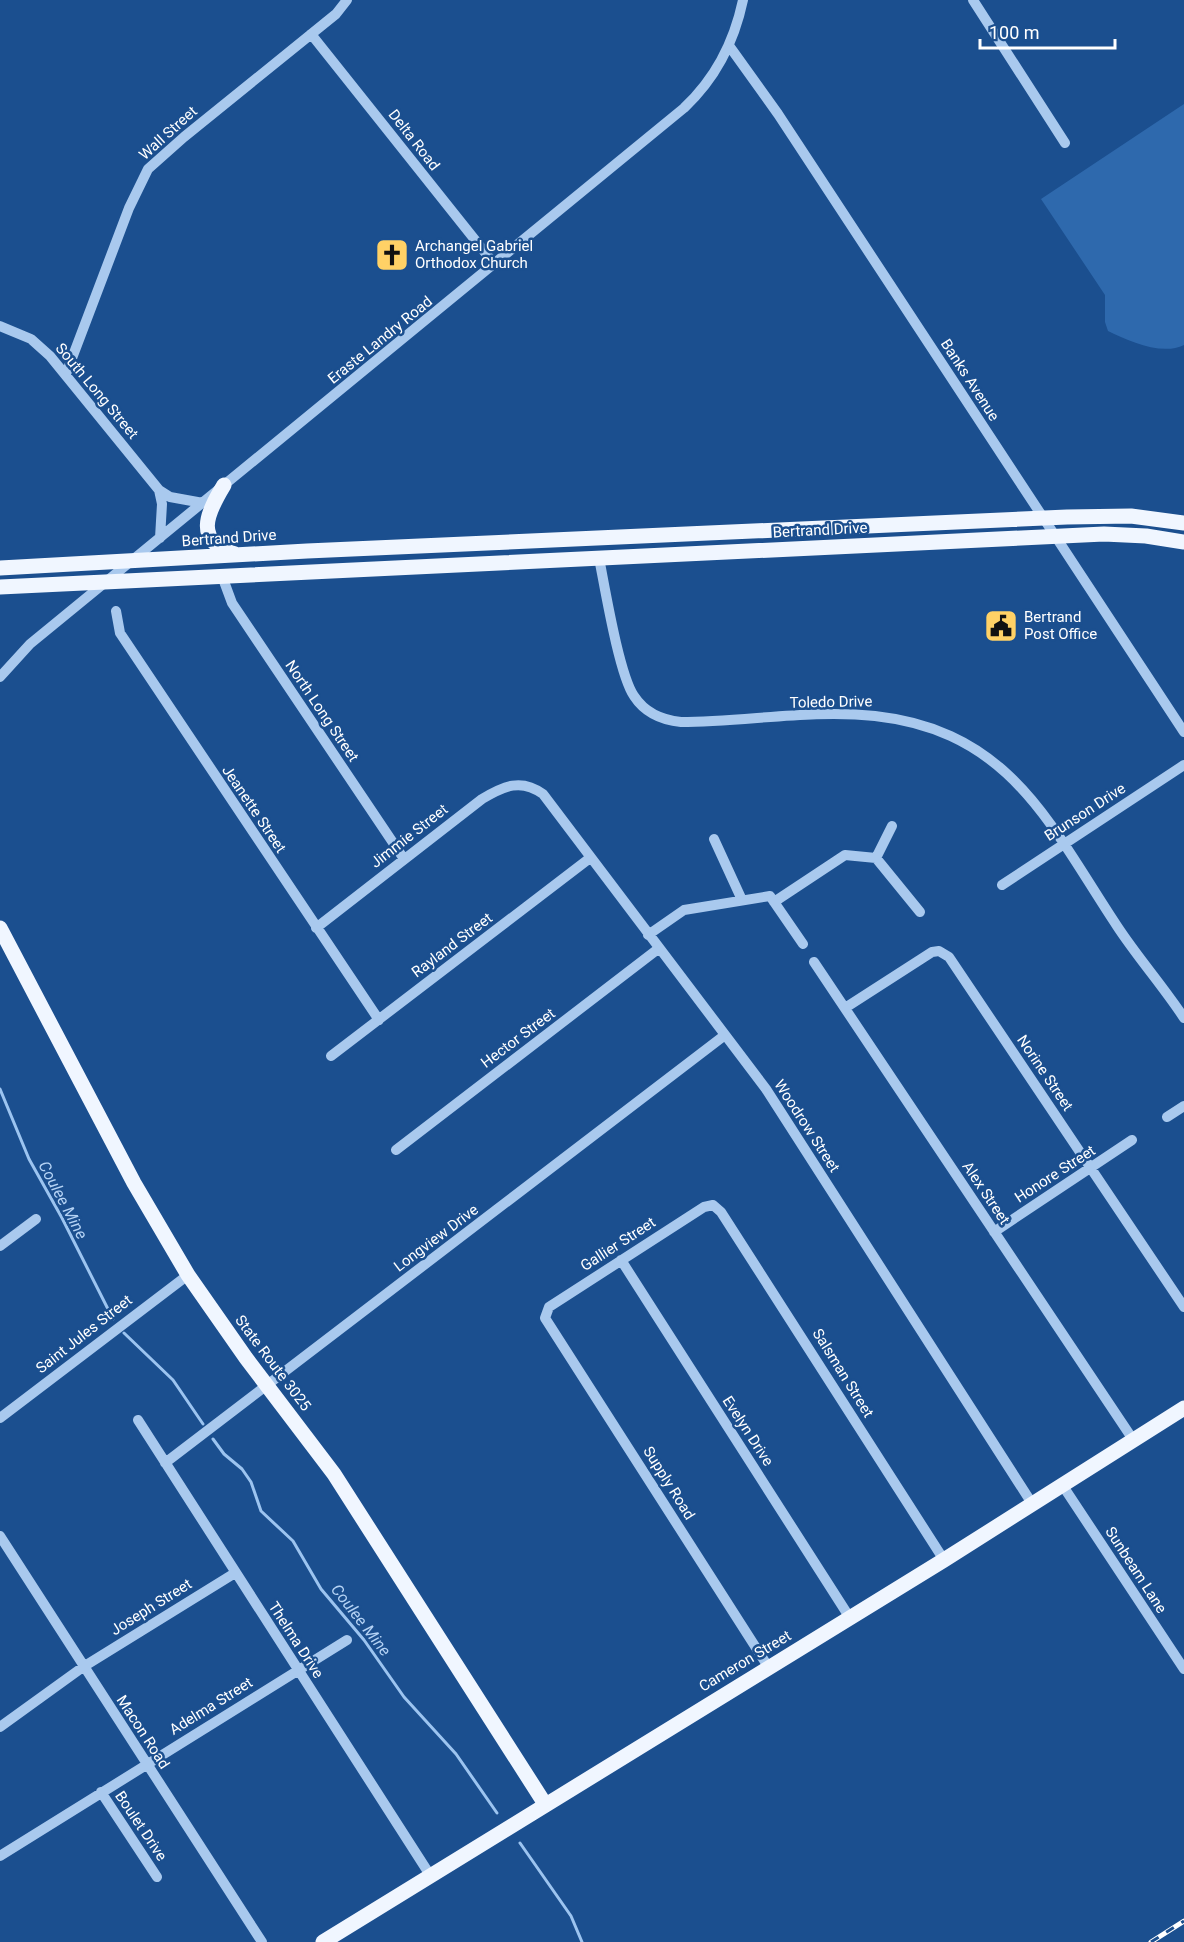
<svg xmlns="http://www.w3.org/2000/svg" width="1184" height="1942" viewBox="0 0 1184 1942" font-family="Roboto,sans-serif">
	<rect width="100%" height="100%" fill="#1b4f8f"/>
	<path fill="#2e69ad" d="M1184,104V345C1162,356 1129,341 1108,331L1105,322V295L1041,199Z"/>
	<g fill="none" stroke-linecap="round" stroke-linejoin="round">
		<path stroke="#9cc4f0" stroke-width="3" d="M0,1089L29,1159L62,1218L113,1319
			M124,1333L173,1380L203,1424
			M213,1439L224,1454L242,1469L251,1482L261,1511L293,1541L321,1589L364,1640L404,1697L456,1754L497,1813
			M520,1843L571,1916L582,1942"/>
		<path stroke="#a9c9ee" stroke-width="10" d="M973,0L1065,143
			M311,34L495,265
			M730,47L778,114L1184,732
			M0,326L31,339L50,356L159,490L170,497L203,503
			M66,374L129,208L148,169L184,137L336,14L347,0
			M159,490L162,504L160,538
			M599,558C605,588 619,674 634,696C645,713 661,720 681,722C745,722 811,709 875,716C1011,731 1050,825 1117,926C1138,958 1163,986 1184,1018
			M222,576L232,603L404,859
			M116,611L120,633L379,1020
			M0,677L30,644L684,108C716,78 734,43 743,0
			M892,826L876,858L920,912
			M714,839L742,900
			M1002,885L1184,765
			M774,902L845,855L876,858
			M316,928L482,799C504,786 521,778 543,794L766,1089L1033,1505
			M648,935L684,910L770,896L803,944
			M814,962L1134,1441
			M845,1008L932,952L939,951L949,957L1184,1307
			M331,1056L590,858
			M1167,1117L1184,1106
			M396,1150L658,949
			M994,1232L1132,1140
			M0,1246L36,1219
			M621,1260L850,1618
			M0,1418L188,1275
			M138,1420L430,1875
			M165,1463L725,1035
			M1063,1486L1184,1669
			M0,1536L262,1942
			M769,1668L545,1318L549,1307L704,1207L713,1205L721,1212L944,1560
			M0,1727L83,1667L235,1573
			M101,1792L157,1877
			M0,1856L347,1640"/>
		<path stroke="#f0f6ff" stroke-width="15" d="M224,485C207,513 193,541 235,554
			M0,568L307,551L1067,517L1131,516L1184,523
			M0,587L1104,534L1146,536L1184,542
			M0,928L134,1183L188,1275L246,1358L334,1474L545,1804
			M323,1942L944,1560L1184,1408"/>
		<defs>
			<path id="rail" d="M1151,1942L1184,1921"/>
		</defs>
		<use href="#rail" stroke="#fff" stroke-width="5"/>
		<use href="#rail" stroke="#1b4f8f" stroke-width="3" stroke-dasharray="9" stroke-linecap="butt"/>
	</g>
	<defs>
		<symbol id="church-square" viewBox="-11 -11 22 22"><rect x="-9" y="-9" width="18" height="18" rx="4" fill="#ffd166" stroke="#1b4f8f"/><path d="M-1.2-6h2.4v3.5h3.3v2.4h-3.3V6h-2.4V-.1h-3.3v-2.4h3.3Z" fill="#111"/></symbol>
		<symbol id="civic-square" viewBox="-11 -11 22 22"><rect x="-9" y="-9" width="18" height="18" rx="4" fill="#ffd166" stroke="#1b4f8f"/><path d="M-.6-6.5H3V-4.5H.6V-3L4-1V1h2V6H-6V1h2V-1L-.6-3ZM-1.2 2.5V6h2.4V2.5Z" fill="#111"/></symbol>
	</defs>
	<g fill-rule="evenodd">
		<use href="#church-square" x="373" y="236" width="38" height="38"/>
		<use href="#civic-square" x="982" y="607" width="38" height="38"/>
	</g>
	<g text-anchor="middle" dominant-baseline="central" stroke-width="5" stroke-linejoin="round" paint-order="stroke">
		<g font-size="15" fill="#fff" stroke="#1b4f8f">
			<text transform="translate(168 133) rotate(-42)">Wall Street</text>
			<text transform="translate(414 140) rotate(52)">Delta Road</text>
			<text transform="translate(380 340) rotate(-39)">Eraste Landry Road</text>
			<text transform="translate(970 380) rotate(57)">Banks Avenue</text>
			<text transform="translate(97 391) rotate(50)">South Long Street</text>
			<text transform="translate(820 530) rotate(-3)">Bertrand Drive</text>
			<text transform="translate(229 538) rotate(-4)">Bertrand Drive</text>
			<text transform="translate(831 702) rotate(-1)">Toledo Drive</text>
			<text transform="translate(322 711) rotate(56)">North Long Street</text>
			<text transform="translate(254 809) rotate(56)">Jeanette Street</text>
			<text transform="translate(1085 812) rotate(-33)">Brunson Drive</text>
			<text transform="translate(409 836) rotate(-38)">Jimmie Street</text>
			<text transform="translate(452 945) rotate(-37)">Rayland Street</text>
			<text transform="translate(518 1038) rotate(-37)">Hector Street</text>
			<text transform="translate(1045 1073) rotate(56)">Norine Street</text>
			<text transform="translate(807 1126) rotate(57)">Woodrow Street</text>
			<text transform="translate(1055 1174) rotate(-33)">Honore Street</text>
			<text transform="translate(986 1193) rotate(56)">Alex Street</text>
			<text transform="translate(436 1238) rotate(-37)">Longview Drive</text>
			<text transform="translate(618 1244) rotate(-33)">Gallier Street</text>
			<text transform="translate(84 1334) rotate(-38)">Saint Jules Street</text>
			<text transform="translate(273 1363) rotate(53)">State Route 3025</text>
			<text transform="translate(843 1373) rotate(58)">Salsman Street</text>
			<text transform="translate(748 1431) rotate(57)">Evelyn Drive</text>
			<text transform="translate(669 1483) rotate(58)">Supply Road</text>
			<text transform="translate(1136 1570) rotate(57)">Sunbeam Lane</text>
			<text transform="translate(151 1607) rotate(-32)">Joseph Street</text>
			<text transform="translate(296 1640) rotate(57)">Thelma Drive</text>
			<text transform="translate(745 1661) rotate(-31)">Cameron Street</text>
			<text transform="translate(211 1706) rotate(-32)">Adelma Street</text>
			<text transform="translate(143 1732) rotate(57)">Macon Road</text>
			<text transform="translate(141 1826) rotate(56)">Boulet Drive</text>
		</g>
		<g font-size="15" fill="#fff" stroke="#1b4f8f" text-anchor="start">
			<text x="415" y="246">Archangel Gabriel<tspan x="415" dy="17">Orthodox Church</tspan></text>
			<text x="1024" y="617">Bertrand<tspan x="1024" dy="17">Post Office</tspan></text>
		</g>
		<g font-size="16" font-style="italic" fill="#b5d3f5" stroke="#1b4f8f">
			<text transform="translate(63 1200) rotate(62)">Coulee Mine</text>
			<text transform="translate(361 1620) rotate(52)">Coulee Mine</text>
		</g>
	</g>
	<path d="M980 39v9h135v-9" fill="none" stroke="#ffffff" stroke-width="3"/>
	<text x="989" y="39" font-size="18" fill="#ffffff" stroke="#1b4f8f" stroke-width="4.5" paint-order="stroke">100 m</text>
</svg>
